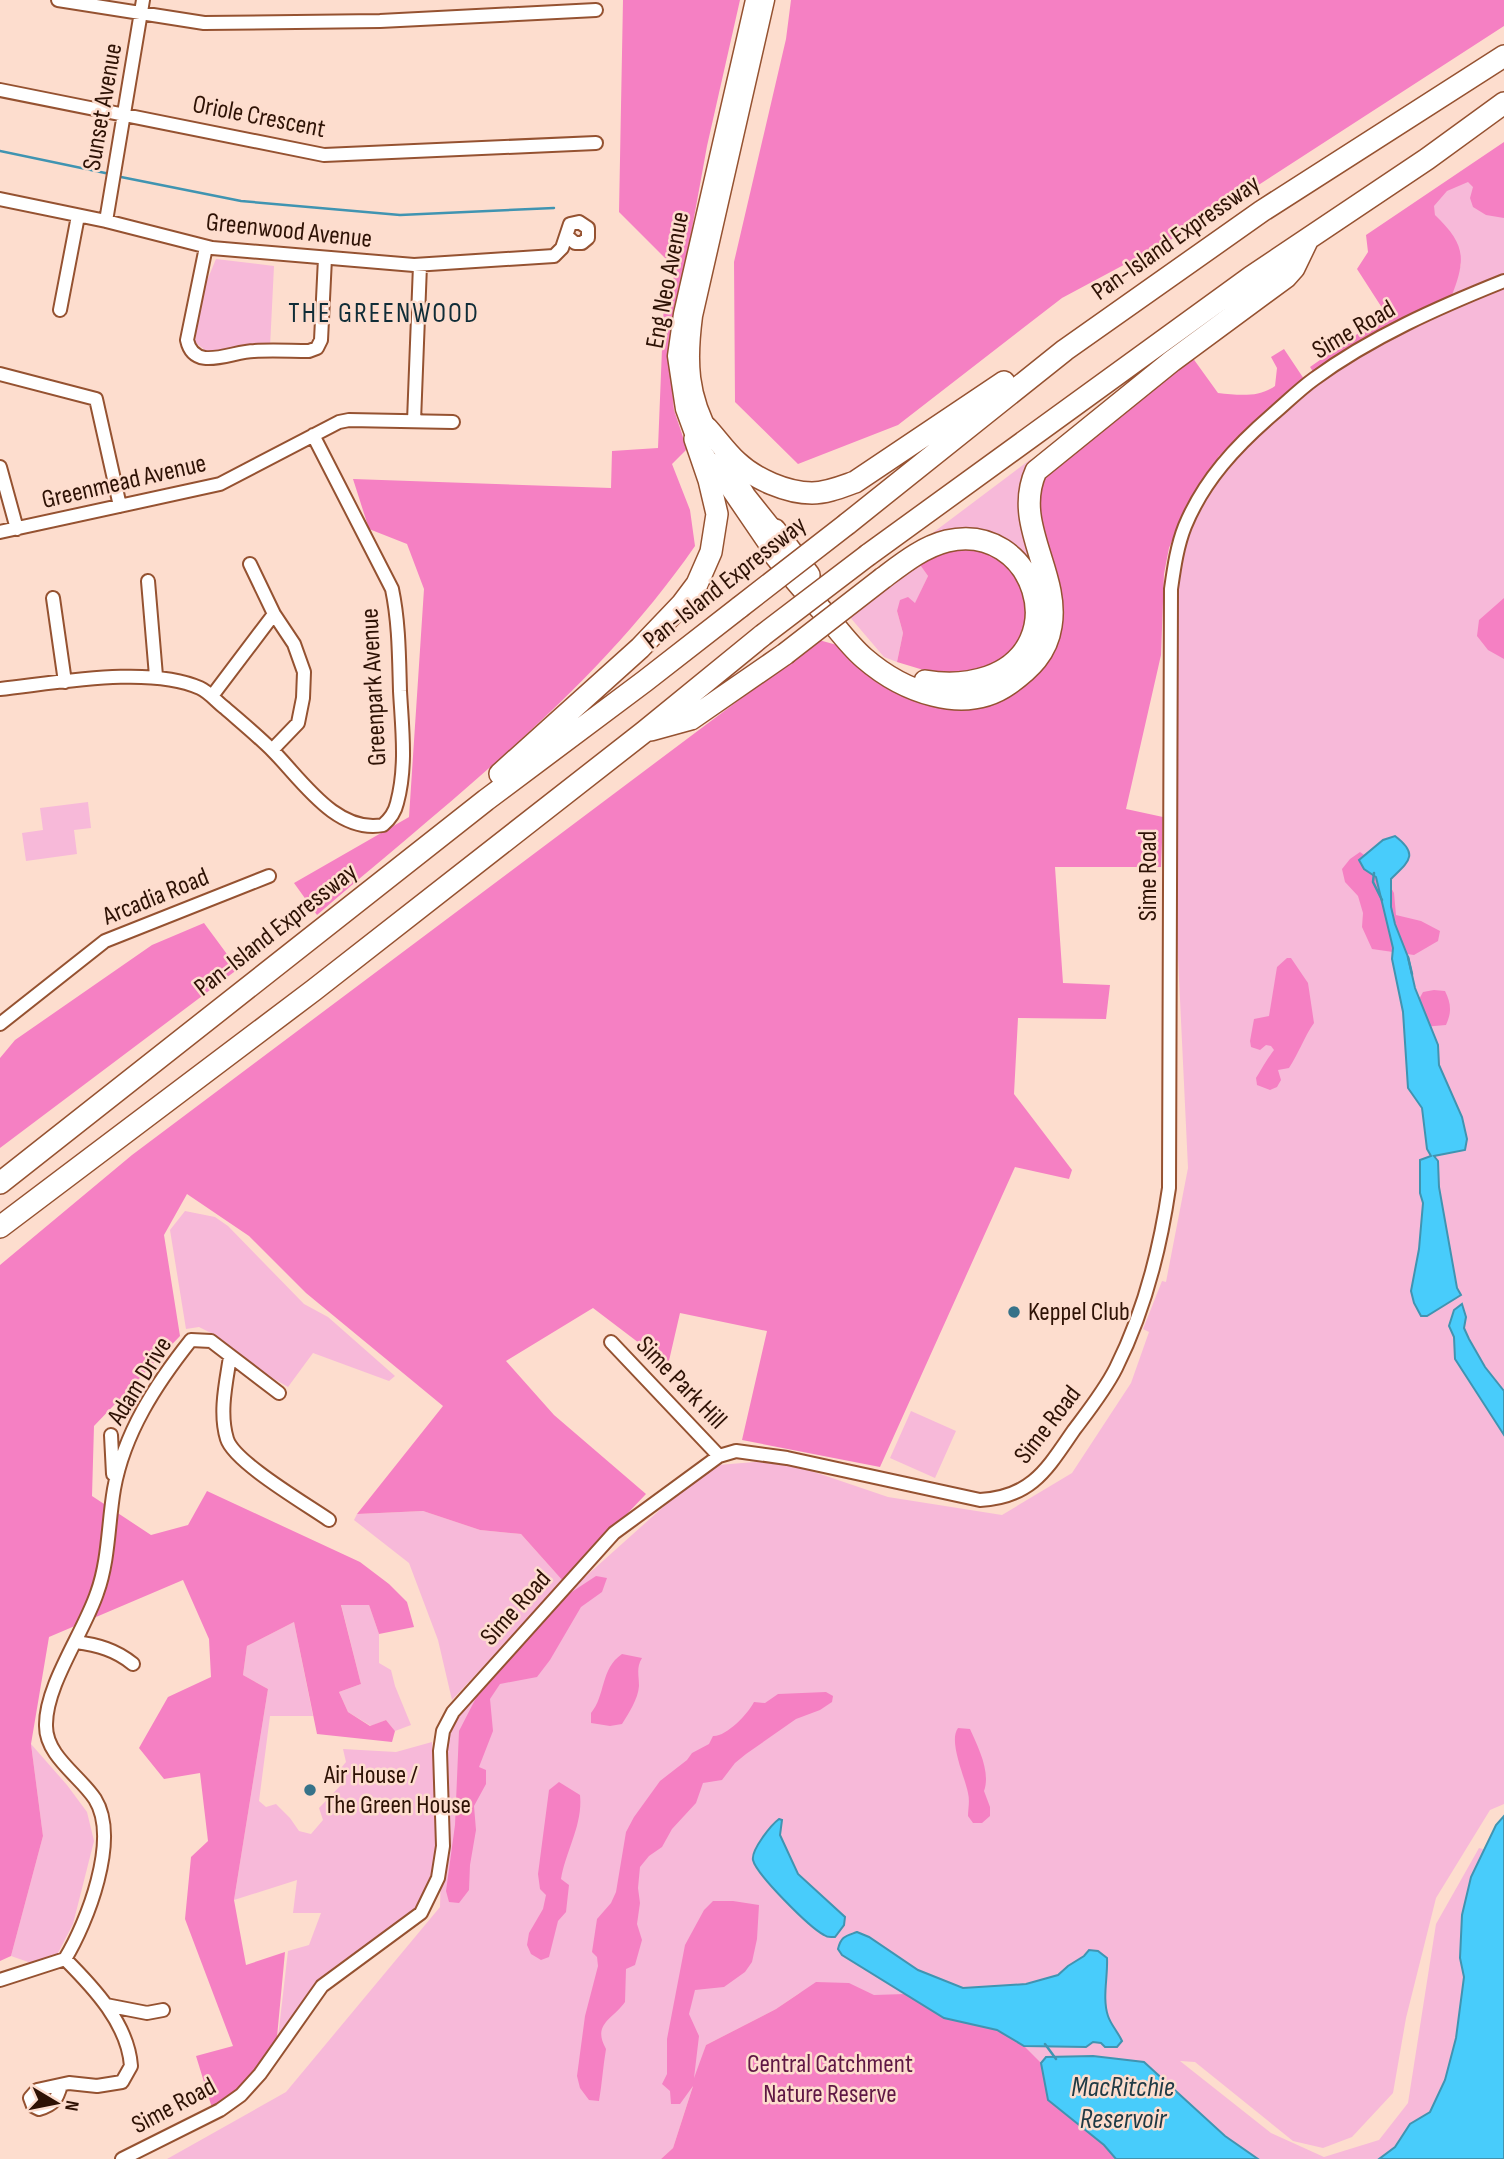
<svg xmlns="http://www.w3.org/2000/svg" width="1504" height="2159" viewBox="0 0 1504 2159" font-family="'Sofia Sans Condensed',sans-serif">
	<rect width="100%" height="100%" fill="#fdddce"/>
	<path fill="#f7b9d9" d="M1467,180L1504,208V1804L1490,1810L1436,1898L1406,2018L1393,2093L1352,2137L1323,2148L1293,2141L1195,2062L1180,2061L1271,2133L1324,2157L1379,2140L1408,2103L1436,1924L1479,1848L1504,1855V2159H671L801,1992L776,2009L706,2045L673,2148L661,2159H167L286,2092L440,1907L445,1728L556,1603L691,1482L706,1466L779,1460L888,1497L1002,1515L1072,1473L1131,1383L1149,1332L1143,1329L1162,1281L1166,1282L1188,1168L1173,852L1174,574L1187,529L1211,486L1258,433L1316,384L1367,352L1452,307V295L1461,264L1435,216L1433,205L1447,190Z
		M216,259L274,266L270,347L207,352L195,342L201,295Z
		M1031,459L1025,477L1040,580L914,547Z
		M918,562L928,576L915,604L897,611L903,633L897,662L884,657L849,616Z
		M88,802L91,828L74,830L77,854L26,861L22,833L43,830L40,808Z
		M185,1211L215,1217L228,1226L304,1304L328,1317L395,1376L389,1381L313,1353L288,1387L233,1355L213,1334L199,1327L186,1329L170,1230Z
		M911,1411L956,1431L935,1478L890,1458Z
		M423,1511L480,1530L521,1534L563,1581L452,1700L438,1640L409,1563L354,1520L357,1514Z
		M341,1604L369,1605L379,1634V1663L391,1670L395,1686L411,1725L395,1731L386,1720L371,1726L348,1712L339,1692L361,1684Z
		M294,1622L313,1716H270L259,1801L266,1807L276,1804L290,1818L299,1831L311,1834L323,1820L319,1808L342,1784L336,1774L346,1762L343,1749L396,1752L432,1742C434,1784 442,1834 434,1875C423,1925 351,1946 319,1981C303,1997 291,2019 278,2037L288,1951L309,1945L321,1913H293L297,1880L234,1900L268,1689L243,1675L247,1646Z
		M31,1744L67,1785L87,1812L94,1841L73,1924L56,1957L31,1963L11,1956L43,1836Z"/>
	<path fill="#f580c3" d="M623,0H740L707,146L669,355L674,410L687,449L672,464L690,510L695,546C595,691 449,801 317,915L294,883L409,817L424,589L407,544L369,529L353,479L611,488L612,451L658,448L664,299L677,270L619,212Z
		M791,0H1504V26L1189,230L1062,298L898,425L798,464L735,402L734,262L786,39Z
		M1504,142V218L1486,215L1473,207L1470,198L1473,187L1468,182L1447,191L1434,206L1435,215C1464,243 1467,257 1452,295L1358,341L1314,373L1310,367L1386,314L1357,269L1368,252L1366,235Z
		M1284,349L1304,379L1219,456L1179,524L1169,548L1164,574L1161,655L1126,809L1163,817L1161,867H1055L1063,983L1110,985L1106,1019L1018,1018L1014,1094L1072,1170L1069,1179L1015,1167L880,1467L742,1440L767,1331L680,1313L668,1365L593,1308L506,1361L554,1415L646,1494L563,1581L521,1534L480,1530L423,1511L357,1514L443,1406L306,1293L249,1236L187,1194L164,1235L180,1336L94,1426L92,1496L151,1535L188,1525L207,1491L360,1562L389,1584L407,1602L414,1627L379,1634L369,1605H341L361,1684L339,1692L348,1712L370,1726L386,1720L395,1731L392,1742L317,1734L294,1622L247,1646L243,1675L268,1689L234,1900L246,1965L285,1952L277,2037L239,2091L212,2108L196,2056L233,2046L185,1919L191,1857L208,1841L200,1773L164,1779L139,1748L168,1697L211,1677L209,1639L183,1580L49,1637L31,1744L43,1836L11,1956L0,1961V1265L132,1155L819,640L851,649L946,699L1041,645L1025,489L1187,350L1218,393C1238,395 1258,398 1275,386L1277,368L1271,357Z
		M967,546L996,556L1022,580L1030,616L1015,655L980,672L940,675L897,662L903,633L897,611L900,600L908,597L915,603L928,576L918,562L939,552Z
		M1504,598V659L1488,650L1477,636L1479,620Z
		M1360,852L1378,865L1394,893L1396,915L1421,921L1440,931L1438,941L1414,955L1372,949L1362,927L1363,913L1358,896L1345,882L1342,869L1350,859Z
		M204,923L238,969L0,1148V1058L15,1040L152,945Z
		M1287,958H1291L1308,983L1314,1023C1304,1037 1299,1053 1289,1068L1278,1070L1281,1080L1277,1087L1270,1090L1257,1085L1256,1078C1262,1068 1267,1059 1274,1050L1271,1046L1266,1045L1260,1050L1251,1047L1250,1041L1254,1019L1269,1016L1277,967Z
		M1434,990L1445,991C1451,1003 1452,1012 1446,1025L1423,1027L1417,1003L1423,992Z
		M596,1576L607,1578L602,1592L581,1607L550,1660L537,1677L500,1684L490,1699L493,1731L479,1767L486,1770V1784L474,1806L476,1830L470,1865L469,1890L459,1903L449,1902L446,1891L455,1825L459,1731L479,1692L547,1618L558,1601Z
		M622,1654L642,1658C636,1668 639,1675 639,1686C638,1699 629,1713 622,1724L610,1726L591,1723V1713C606,1695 600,1669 622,1654Z
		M826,1692L833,1696L832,1702L820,1710L796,1719L746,1754L735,1763L722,1780L703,1783L696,1803L672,1829L662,1847L649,1856L640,1867L638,1888L640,1903L637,1924L642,1940L635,1965L626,1969L625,2002C612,2020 592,2024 606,2049C603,2066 602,2084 599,2101L589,2100L580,2088L577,2076L585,2016L598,1966L597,1957L592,1952L597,1919L611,1903L616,1892L626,1832L634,1817L660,1781L687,1760L692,1753L709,1744L713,1736C726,1737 748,1714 754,1702L765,1703L778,1694Z
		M958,1728L970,1729C978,1747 991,1772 984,1791L990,1807V1816L982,1823H973L968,1816C968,1809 970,1801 968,1793C965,1777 948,1741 958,1728Z
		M559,1782L580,1795C583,1825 566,1850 561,1879L569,1885L566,1912L558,1921L549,1957L541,1960L531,1954L527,1945L529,1933L543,1909L546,1895L540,1889L538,1874L549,1790Z
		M713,1901H733L759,1905L757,1939L752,1962L745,1972L724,1987L695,1990L689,2014L699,2036L694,2078L706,2045L776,2009L816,1982L849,1983L874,1995L905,1994L929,2006L944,2018L997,2030L1024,2046L1041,2063L1048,2100L1104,2145L1116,2159H661L673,2148L693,2086L680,2104H671L670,2091L662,2084L667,2074V2039L685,1945L704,1910Z"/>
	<path fill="#48ccfb" stroke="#4094b1" stroke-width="2" d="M1395,836C1420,855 1408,862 1391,879V907L1395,924L1408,957L1415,988L1438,1045L1439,1065L1462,1117L1467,1139L1465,1150L1434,1156L1438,1161L1439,1187L1457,1288L1461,1295L1427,1316H1421L1414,1303L1411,1291L1419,1249L1423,1203L1420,1193V1160L1431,1156L1427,1149L1422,1108L1408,1088L1403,1012L1392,959L1393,948L1376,877L1364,869L1359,860L1383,840Z
		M1462,1304L1466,1317L1464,1328L1469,1339L1485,1367L1504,1391V1435L1455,1359L1454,1337L1449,1326L1454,1310Z
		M1504,1816V2159H1379L1395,2147L1410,2124L1430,2112L1445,2080L1456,2038L1464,1977L1460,1958L1462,1915L1471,1877L1496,1825Z
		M779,1819L782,1820L780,1835L798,1874L845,1917L844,1925L835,1937C830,1937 828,1938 824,1935C809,1927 756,1874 753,1860C751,1850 771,1825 779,1819Z
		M857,1932L869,1937L918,1970L963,1988L1026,1984L1058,1975L1068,1966L1084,1956L1089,1950L1098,1951L1107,1958C1108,1977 1102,1998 1108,2016C1111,2025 1118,2032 1122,2041L1117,2047H1105L1101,2043L1093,2042L1086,2047L1024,2046L997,2030L944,2018L842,1955L838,1949C841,1936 846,1936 857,1932Z
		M1093,2056L1144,2062L1225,2136L1258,2159H1116L1104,2145L1048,2100L1041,2063L1046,2057Z"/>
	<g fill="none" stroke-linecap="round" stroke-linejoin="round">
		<path stroke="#4094b1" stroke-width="2.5" d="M0,151L110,174
			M116,176L241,201L400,215L554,208
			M1374,873L1373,882L1382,900
			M1408,957L1412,974
			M1045,2044L1056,2059"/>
		<defs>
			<path id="minor" d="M58,0L204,23L380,21L596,10
				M0,90L324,155L596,143
				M0,199L106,221L212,248L414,265L554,256L562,248L570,224L579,222L588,228V238L582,243H575L568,237
				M106,221L143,0
				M206,247L187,340C194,373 232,351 254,351C272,350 291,351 309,351L317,348L321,340L325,258
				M60,310L78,216
				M0,374L96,399L120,506
				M414,421L420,265
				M0,467L17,529
				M0,532L220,484L339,422L349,420L453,422
				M250,564L274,614L294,644L304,672L303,698L298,723L272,750
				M148,581L156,676
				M53,598L65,682
				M0,689C56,683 150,665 200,688C209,692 217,702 225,708C241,722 258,736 273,751C301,779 336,834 383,825C390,819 395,812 397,803C407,766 402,728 400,691C399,657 399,622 392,589L313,435
				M212,696L274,614
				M0,1024L105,941L269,876
				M611,1342L719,1456
				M230,1357C226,1383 219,1413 227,1439C234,1462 306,1504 329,1520
				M111,1435L113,1474
				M76,1642C98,1645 116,1650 133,1664
				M0,1980L65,1959C87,1923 120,1839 95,1799C80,1776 46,1756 46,1726C45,1686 84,1632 97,1593C109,1560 108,1524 114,1489C124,1433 156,1384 191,1340L211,1341L279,1393
				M106,2005L147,2013L163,2010
				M61,2085C57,2099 54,2105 39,2109L33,2106L30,2098L37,2090L69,2083L97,2086L122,2082L131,2066C128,2024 94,1988 65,1959
				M122,2159L220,2110L241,2095L260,2074L322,1986L421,1913L438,1878L443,1846L440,1751L443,1731L453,1712L614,1533L719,1456L736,1451L787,1458L980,1500C1032,1497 1047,1469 1074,1430C1089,1410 1105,1390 1116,1368C1144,1312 1160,1250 1169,1188L1171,589C1174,568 1177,546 1185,526C1204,480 1236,446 1273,414C1287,402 1300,389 1314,379C1371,337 1439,307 1504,281"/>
			<path id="secondary" d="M712,436C689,395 688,362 694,316L766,0
				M723,456L747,495L775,530L774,543L770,549L695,439L684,409L676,356L682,314L754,0"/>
			<path id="motorway" d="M707,428C717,439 726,452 737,462C755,479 787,493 812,493C827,493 841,487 855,482L1004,382
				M847,524L1065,350L1262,211L1504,56
				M775,530L809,575
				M770,549C787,572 806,593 825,614C837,628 849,645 864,658C902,691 964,716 1009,684C1030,669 1047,653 1051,626C1060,573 1012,524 1036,471L1172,361L1286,277L1294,268L1307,241
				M868,555L1251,277L1427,159L1504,103
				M883,578C903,563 923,547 947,541C1034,521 1075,646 988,677C967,684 947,685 925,681
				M651,730L691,719L785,654
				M500,774L640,648L682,604L697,584L711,552L717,514L709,480L695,439
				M0,1183L486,800L645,681L740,607
				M0,1227L314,990L644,732L763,635"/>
		</defs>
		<use href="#minor" stroke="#955231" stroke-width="16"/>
		<use href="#secondary" stroke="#955231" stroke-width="19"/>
		<use href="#motorway" stroke="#955231" stroke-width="24"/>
		<use href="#minor" stroke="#fff" stroke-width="12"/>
		<use href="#secondary" stroke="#fff" stroke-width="16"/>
		<use href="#motorway" stroke="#fff" stroke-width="21"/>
		<defs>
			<path id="motorway-bridge" d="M740,607L847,524
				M763,635L868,555
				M785,654L883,578"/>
		</defs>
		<use href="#motorway-bridge" stroke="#955231" stroke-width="24" stroke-linecap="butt"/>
		<use href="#motorway-bridge" stroke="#fff" stroke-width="21"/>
	</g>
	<g fill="#367289" stroke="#fdddce" stroke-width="2.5">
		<circle cx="1014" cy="1312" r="7"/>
		<circle cx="310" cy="1790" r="7"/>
	</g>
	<g text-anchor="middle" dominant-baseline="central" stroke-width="5" stroke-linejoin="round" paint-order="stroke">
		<g font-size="26" fill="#2e1205" stroke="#fdddce">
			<text transform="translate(103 107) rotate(-80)">Sunset Avenue</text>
			<text transform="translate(259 117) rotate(11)">Oriole Crescent</text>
			<text transform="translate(289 231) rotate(6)">Greenwood Avenue</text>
			<text transform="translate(1176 238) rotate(-35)">Pan-Island Expressway</text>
			<text transform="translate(668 280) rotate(-79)">Eng Neo Avenue</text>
			<text transform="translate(1354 330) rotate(-30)">Sime Road</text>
			<text transform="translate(124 482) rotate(-13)">Greenmead Avenue</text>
			<text transform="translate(725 583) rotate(-38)">Pan-Island Expressway</text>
			<text transform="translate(374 687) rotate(-93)">Greenpark Avenue</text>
			<text transform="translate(1148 876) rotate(-90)">Sime Road</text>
			<text transform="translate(156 897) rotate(-22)">Arcadia Road</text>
			<text transform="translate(276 930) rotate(-38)">Pan-Island Expressway</text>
			<text transform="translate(140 1381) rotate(-58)">Adam Drive</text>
			<text transform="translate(681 1383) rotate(46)">Sime Park Hill</text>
			<text transform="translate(1048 1425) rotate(-52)">Sime Road</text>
			<text transform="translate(516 1608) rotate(-48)">Sime Road</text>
			<text transform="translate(174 2106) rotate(-28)">Sime Road</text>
		</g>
		<g font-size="26" fill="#2e1205" stroke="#fdddce" text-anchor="start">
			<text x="1028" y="1312">Keppel Club</text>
			<text x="324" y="1775">Air House /<tspan x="324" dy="30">The Green House</tspan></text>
		</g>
		<g font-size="26" fill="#5f1744" stroke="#fdddce">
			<text x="830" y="2064">Central Catchment<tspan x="830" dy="30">Nature Reserve</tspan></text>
		</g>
		<g font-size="28" letter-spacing="2" fill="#102d38" stroke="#fdddce">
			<text x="384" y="313">THE GREENWOOD</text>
		</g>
		<g font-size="28" font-style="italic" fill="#1f3a45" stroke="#fdddce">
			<text x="1123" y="2087">MacRitchie<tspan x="1123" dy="32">Reservoir</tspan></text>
		</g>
	</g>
	<g transform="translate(56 2103) rotate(100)" stroke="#fdddce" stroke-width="5" paint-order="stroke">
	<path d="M0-5L12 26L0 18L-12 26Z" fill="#2e1205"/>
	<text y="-10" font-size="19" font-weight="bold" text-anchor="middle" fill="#2e1205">N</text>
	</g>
</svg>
